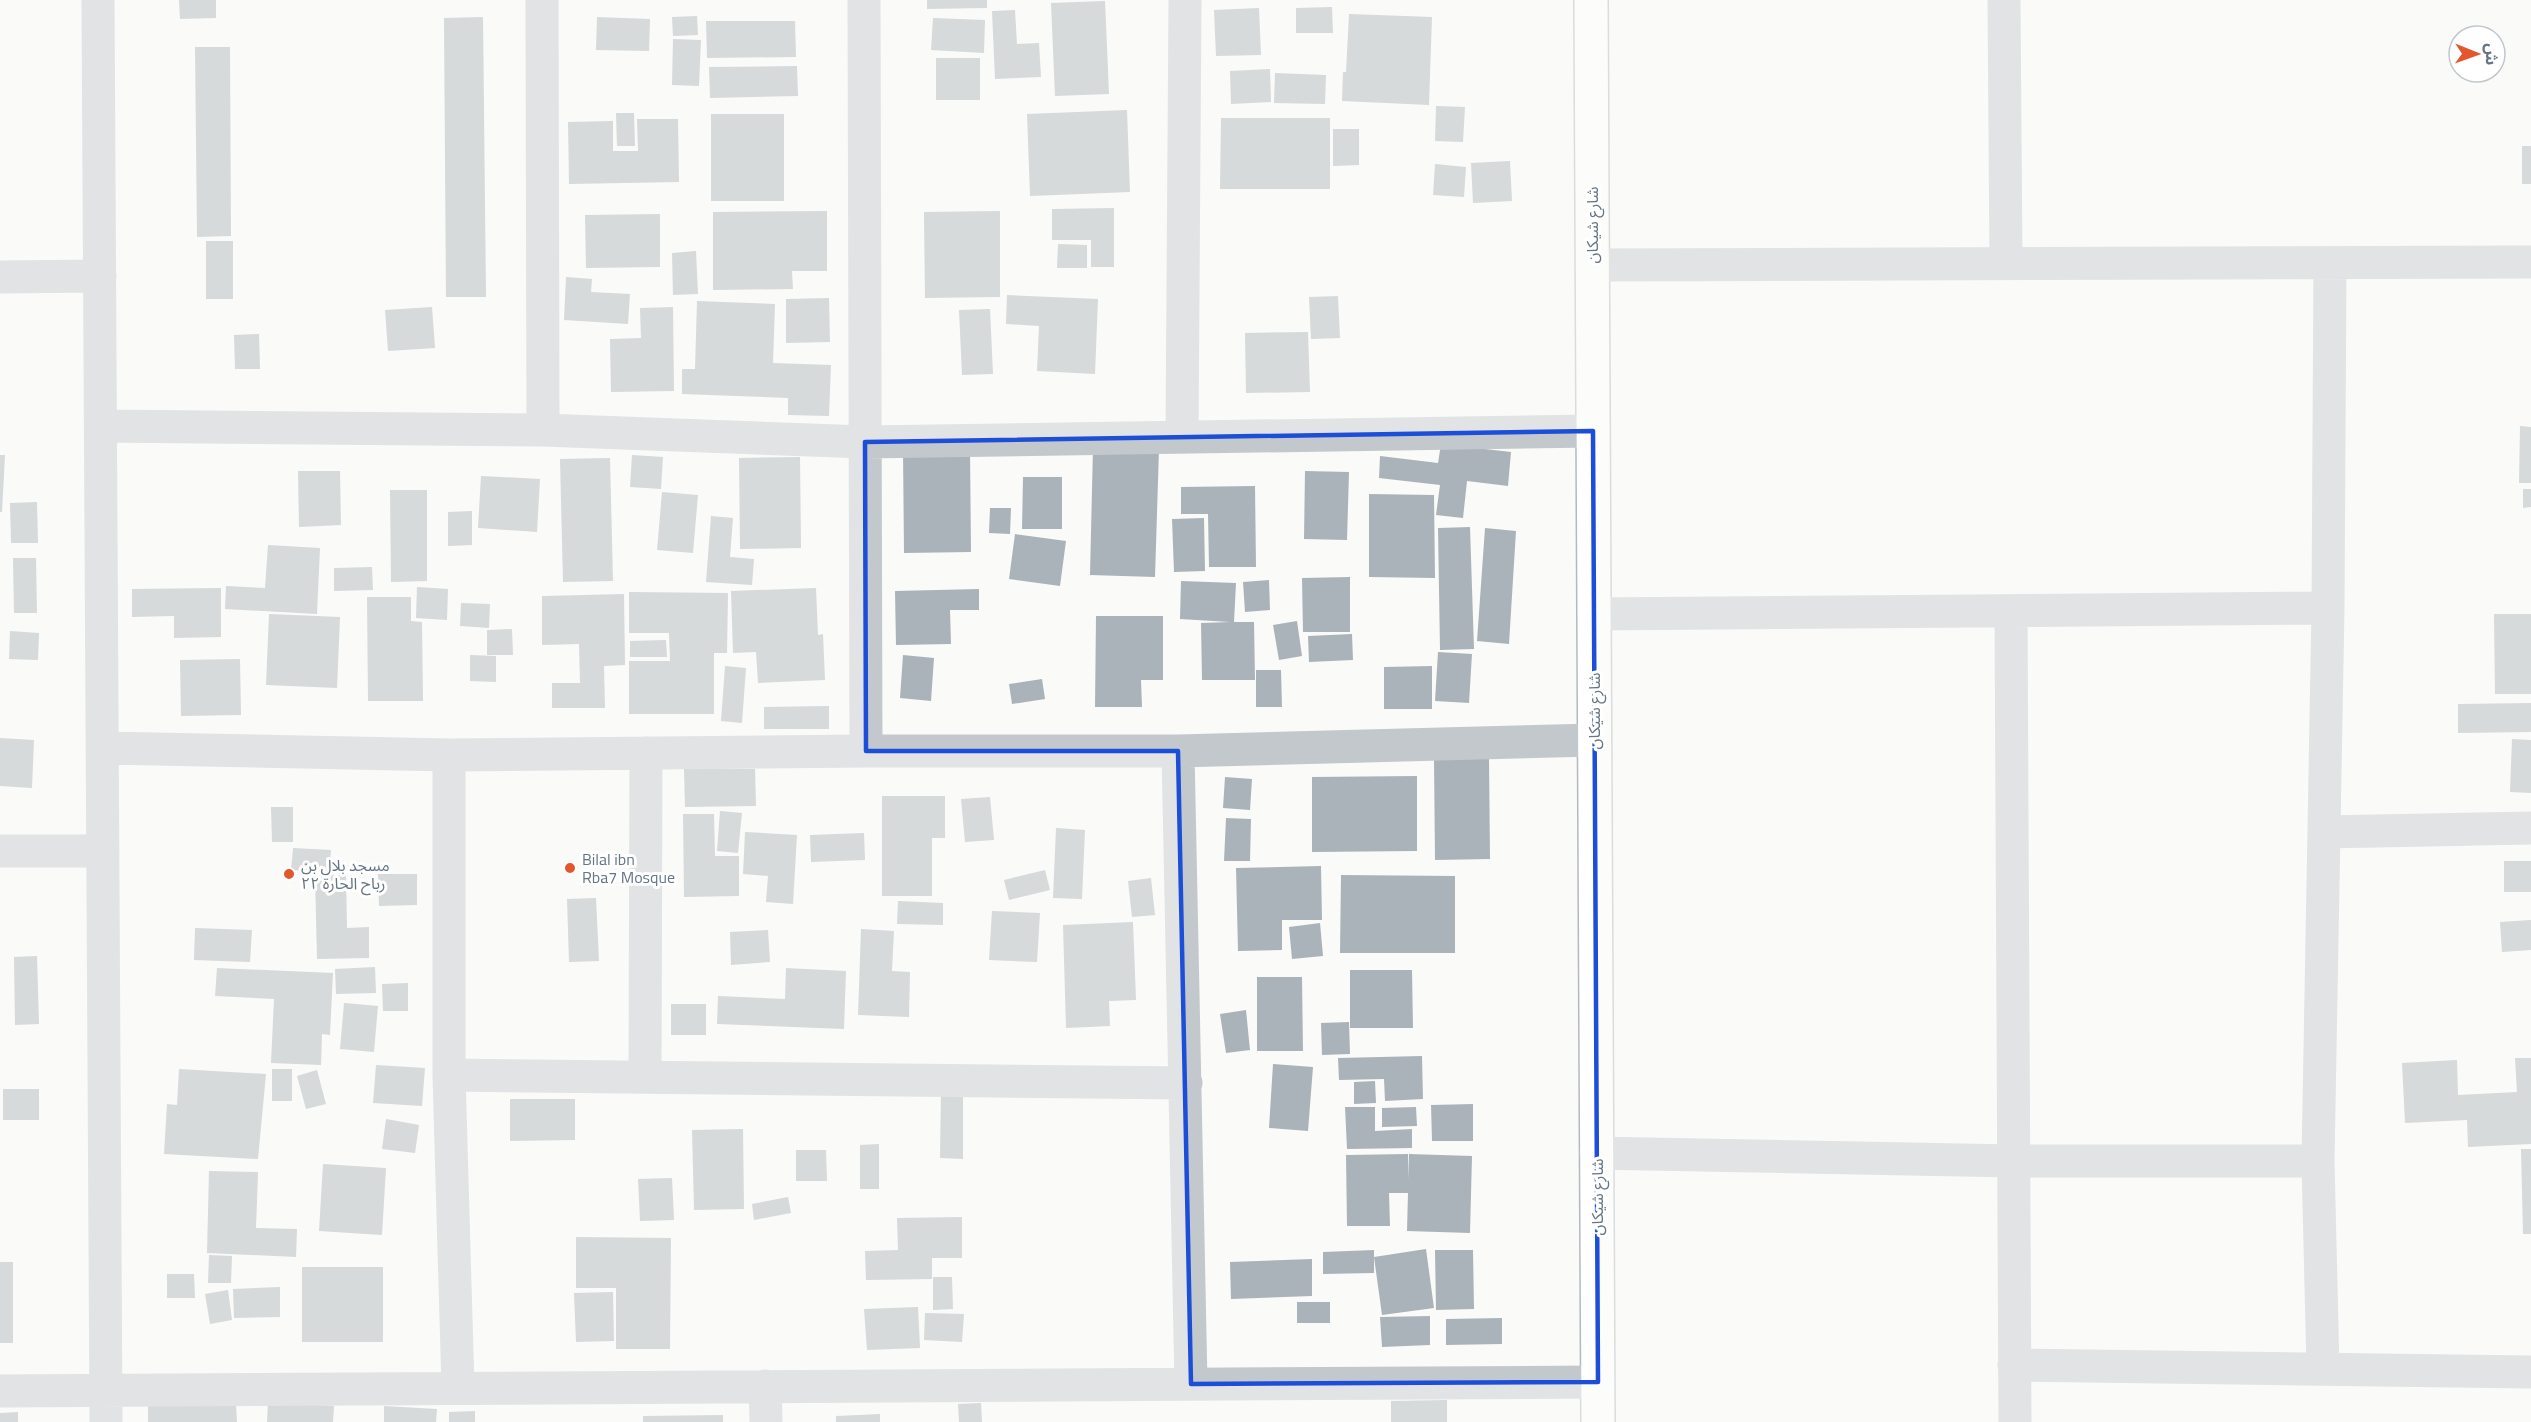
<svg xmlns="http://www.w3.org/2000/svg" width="2531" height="1422" viewBox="0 0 2531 1422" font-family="'Titillium Web','Noto Sans Arabic',sans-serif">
	<rect width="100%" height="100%" fill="#fafaf8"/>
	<path fill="#aab3b9" d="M179,0H216V18L180,19Z
		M927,0H987V8L927,9Z
		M1105,1L1109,94L1055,96L1051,3Z
		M1332,7L1333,33H1296V8Z
		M1259,8L1261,55L1216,56L1214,10Z
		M1015,10L1017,44L1039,43L1041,77L995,79L992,11Z
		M1349,14L1432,17L1429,105L1342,101L1343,72H1346Z
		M697,16L698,35L673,36L672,17Z
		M483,17L486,297H446L444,18Z
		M597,17L650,19L649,51L596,50Z
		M933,18L985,20L984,53L931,50Z
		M706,21H795L796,57L707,58Z
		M673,39L701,40L699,86L672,85Z
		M195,47H230L231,236L197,237Z
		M936,58H980V100H936Z
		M797,66L798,96L710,98L709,67Z
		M1270,69L1271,102L1231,104L1230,71Z
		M1275,73L1326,75L1325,104L1274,103Z
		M1436,106L1465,107L1463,142L1435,141Z
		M1127,110L1130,192L1030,196L1027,114Z
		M616,113H634L635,146H617Z
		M711,114H784V201H711Z
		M1221,118H1330V189H1220Z
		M637,119H678L679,182L569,184L568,122L613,121V151H638Z
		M1333,129H1359V165L1333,166Z
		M2522,146H2531V184H2522Z
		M1510,161L1512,201L1473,203L1471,163Z
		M1435,164L1466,167L1464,197L1433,195Z
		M1114,208V267H1091V240H1052V209Z
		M827,211V271H792L793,289L713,290V212Z
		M1000,211V297L925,298L924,212Z
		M660,214V267L586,268L585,215Z
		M206,241H233V299H206Z
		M1058,244L1087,245V268H1057Z
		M696,251L698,294L673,295L672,253Z
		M566,277L592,279L591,292L630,294L628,324L564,320Z
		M1007,295L1098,299L1095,374L1037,371L1039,326L1006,324Z
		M1338,296L1340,338L1311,339L1309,297Z
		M829,298L830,342L786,343V299Z
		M697,301L775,304L773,363L831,365L829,416L788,415V398L682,394V369H695Z
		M432,307L435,348L388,351L385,310Z
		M673,307L674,391L611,392L610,339L641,338L640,308Z
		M990,309L993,374L962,375L959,310Z
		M1308,332L1310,392L1246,393L1245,333Z
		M259,334L260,369H235L234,335Z
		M2520,426L2531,427V483H2519Z
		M1441,444L1511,452L1508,486L1467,481L1463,518L1436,515L1440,485L1379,478L1380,456L1438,463Z
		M1093,447L1159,449L1155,577L1090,575Z
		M970,450L971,552L904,553L903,451Z
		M0,455H5L2,512H0Z
		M632,455L663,457L661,489L630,487Z
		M800,457L801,548L740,549L739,458Z
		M610,458L613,581L563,582L560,459Z
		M298,471H340L341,525L299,527Z
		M1305,471L1349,472L1347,540L1304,539Z
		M481,476L540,479L537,532L478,528Z
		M1023,477H1062V529H1022Z
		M1255,486L1256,567H1209L1208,514H1181V487Z
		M2523,489H2531V507L2523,508Z
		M390,490H427V581L391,582Z
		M662,492L698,495L693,553L657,550Z
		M1369,494L1434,495L1435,578L1369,577Z
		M37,502L38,543H11L10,503Z
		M990,508H1011L1010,534L989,533Z
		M472,511V545L448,546V512Z
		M711,516L733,518L730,557L754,559L752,585L706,582Z
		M1204,518L1205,571L1174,572L1172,519Z
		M1470,527L1474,649L1440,650L1438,528Z
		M1485,528L1516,531L1509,644L1477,641Z
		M1015,534L1066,541L1060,586L1009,579Z
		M268,545L320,548L317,614L225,609L226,586L265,588Z
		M13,558H36L37,613H14Z
		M372,567L373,590L334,591V568Z
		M1350,577V632H1303L1302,578Z
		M1269,580L1270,610L1245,612L1243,582Z
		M1181,581L1236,583L1234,622H1254L1255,680H1202L1201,623L1230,622L1180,619Z
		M417,587L448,589L447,620L416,618Z
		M221,588V637L174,638V616L132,617V589Z
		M816,588L818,635L823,634L825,680L758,683L756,652L733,653L731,591Z
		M979,589V610H950L951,644L896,645L895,591Z
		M629,592L728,593L727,653H714V714H629V661H670L669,633H629Z
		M624,594L625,665L604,666L605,708H552V683H580L579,644L542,645V596Z
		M367,597H411V621L422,622L423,701H368Z
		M461,603L490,604L489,628L460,626Z
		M269,614L340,617L337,688L266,685Z
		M2494,614H2531V694H2495Z
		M1096,616H1163V680H1141L1142,707H1095Z
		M1297,621L1302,656L1279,660L1273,625Z
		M512,629L513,655H487V630Z
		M10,631L39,633L38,660L9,659Z
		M1352,634L1353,660L1309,662L1308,636Z
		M666,640L667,657H630V641Z
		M1438,652L1472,654L1469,703L1435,701Z
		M470,655L496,656V682L470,681Z
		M903,655L934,658L931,701L900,698Z
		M240,659L241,715L181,716L180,660Z
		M725,666L746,668L742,723L721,721Z
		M1432,666V709H1384V667Z
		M1256,670H1281L1282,707H1256Z
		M1042,679L1045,699L1012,704L1009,684Z
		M2531,703V732L2458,733V704Z
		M829,706V729H764V707Z
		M0,738L34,740L32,788L0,786Z
		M2512,739L2531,740V793L2510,792Z
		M1489,758L1490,859L1435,860L1434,759Z
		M684,769H755L756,806L685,807Z
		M1417,776V851L1312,852V777Z
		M1225,777L1252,779L1250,810L1223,808Z
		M882,796H945V838H932V896H882Z
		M990,797L994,840L965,842L961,799Z
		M271,807H293V842H272Z
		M720,811L742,813L738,853L717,851Z
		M683,814H714L715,856H739V896L684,897Z
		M1226,818L1251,819L1250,861H1224Z
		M1056,828L1085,830L1082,899L1053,898Z
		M745,832L797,835L793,904L766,902L768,876L743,874Z
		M864,833L865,860L811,862L810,835Z
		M293,848L331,850L329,872L291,870Z
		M2504,861H2531V892H2504Z
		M1321,866L1322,920H1282V950L1238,951L1236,868Z
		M1045,870L1050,890L1009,900L1004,880Z
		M378,874H417V905L379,906Z
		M315,875H346L347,928L369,927V958L317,959Z
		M1341,875L1455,876V953H1340Z
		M1151,878L1155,915L1132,917L1128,881Z
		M596,898L599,961L569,962L567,899Z
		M898,901L943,903V925L897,924Z
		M992,911L1040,913L1037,962L989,960Z
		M2531,920V950L2502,952L2500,922Z
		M1133,922L1136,1000L1109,1001L1110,1026L1066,1028L1063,925Z
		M1320,923L1323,956L1292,959L1289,927Z
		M195,928L252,930L250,962L194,960Z
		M861,929L894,931L892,971L910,972L909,1017L858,1015Z
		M768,930L770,962L731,965L730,932Z
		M37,956L39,1024L15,1025L14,957Z
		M375,967L376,993L336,994L335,969Z
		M217,968L333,973L330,1035L322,1034L321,1065L271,1063L274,999L215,996Z
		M786,968L846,971L844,1029L717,1024L718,996L785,999Z
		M1350,970H1412L1413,1028H1350Z
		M1257,977H1302L1303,1051H1257Z
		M408,983V1011H383L382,984Z
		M344,1003L378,1006L374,1052L340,1049Z
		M671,1004H706V1035H671Z
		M1246,1010L1250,1050L1226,1053L1220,1014Z
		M1349,1022L1350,1054L1322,1055L1321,1023Z
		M1422,1056L1423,1099L1385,1101L1384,1079L1339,1080L1338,1058Z
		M2515,1058H2531V1144L2468,1147L2467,1120L2405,1123L2402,1063L2457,1060L2458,1095L2517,1092Z
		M1273,1064L1313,1067L1308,1131L1269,1128Z
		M376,1065L425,1068L422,1106L373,1103Z
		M179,1069L266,1074L258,1159L164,1154L167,1104L177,1105Z
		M272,1069H292V1101H272Z
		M317,1070L326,1104L306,1109L297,1076Z
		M1375,1081L1376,1103L1354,1104V1082Z
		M3,1089H39V1120H3Z
		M941,1091H963V1159L940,1158Z
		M510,1099H575V1140L510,1141Z
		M1473,1104V1141H1432L1431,1105Z
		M1345,1107H1375V1131L1412,1129V1148L1347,1149Z
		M1416,1107L1417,1126L1382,1127V1108Z
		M386,1119L419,1125L415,1153L382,1149Z
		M743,1129L744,1209L694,1210L692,1130Z
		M879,1144V1189H860V1145Z
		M2521,1149H2531V1234H2523Z
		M796,1150H826L827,1181H796Z
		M1408,1154V1179L1409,1154L1472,1156L1470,1233L1407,1231L1408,1193H1389L1390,1226H1347L1346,1155Z
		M323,1164L386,1168L382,1235L319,1231Z
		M209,1171L258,1172L256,1228L297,1229L296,1257L207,1253Z
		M672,1178L674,1220L640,1221L638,1179Z
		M788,1197L791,1213L754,1220L752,1204Z
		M962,1217V1258H932V1279L866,1280L865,1251L898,1250L897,1218Z
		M576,1237L671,1238L670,1349H616V1288H576Z
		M1426,1249L1434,1308L1382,1315L1374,1257Z
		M1374,1250V1273L1323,1274V1252Z
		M1435,1250H1473L1474,1309L1436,1310Z
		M209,1255L232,1256L231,1283H208Z
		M1312,1259V1296L1231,1299L1230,1262Z
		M0,1262H13V1343H0Z
		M302,1267H383V1342H302Z
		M167,1274H194L195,1298H167Z
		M933,1277H952L953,1309L933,1310Z
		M280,1287V1317L234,1318L233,1289Z
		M228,1290L232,1320L210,1324L205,1294Z
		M613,1292L614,1341L576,1342L574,1293Z
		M1297,1302H1330V1323H1297Z
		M918,1307L920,1348L867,1350L864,1309Z
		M925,1313L964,1314L962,1342L924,1340Z
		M1430,1316V1345L1382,1347L1380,1317Z
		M1502,1318V1344L1446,1345V1319Z
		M1447,1400V1422H1391V1401Z
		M268,1401L334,1406L333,1422H267Z
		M981,1403L982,1422H959L958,1404Z
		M236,1404L237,1422H148V1406Z
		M384,1406L437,1409L436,1422H384Z
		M475,1411V1422H449V1412Z
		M18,1412V1422H0V1413Z
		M880,1414V1422H836V1416Z
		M723,1415V1422H643V1416Z"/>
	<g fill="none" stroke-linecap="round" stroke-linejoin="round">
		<defs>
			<path id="secondary" d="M1591,0L1598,1422"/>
		</defs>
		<use href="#secondary" stroke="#b3babf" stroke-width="36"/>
		<path stroke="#c3c8cc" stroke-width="33" d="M98,0L106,1422
			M542,0L543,430
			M864,0L866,751
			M2004,0L2006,263
			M1592,265L2531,262
			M0,277L100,276
			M101,426L543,430L865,442L1593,431
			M1182,436L1185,0
			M2011,611L2015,1422
			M1594,614L2328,608
			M102,748L449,755L866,751H1178L1594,740
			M1178,751L1191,1384
			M449,755V1075L458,1388
			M2324,832L2531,828
			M0,851H103
			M449,1075L1186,1083
			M645,1077L646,753
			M1596,1153L2014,1161H2318
			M2014,1365L2531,1372
			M2323,1369L2318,1161L2328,608L2330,263
			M765,1386L766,1422
			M0,1391L1598,1382"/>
		<use href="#secondary" stroke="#fff" stroke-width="33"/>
	</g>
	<path d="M0 0H2531V1422H0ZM1593,431L1598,1382L1191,1384L1178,751H866L865,442Z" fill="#fafaf8" fill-opacity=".55" fill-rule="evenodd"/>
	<path fill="none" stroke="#1d4ed8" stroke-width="4.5" stroke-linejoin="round" d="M1593,431L1598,1382L1191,1384L1178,751H866L865,442Z"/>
	<g fill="#e4572e" stroke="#fff" stroke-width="2">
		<circle cx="570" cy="868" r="6"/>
		<circle cx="289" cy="874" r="6"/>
	</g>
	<g text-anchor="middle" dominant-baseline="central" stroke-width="6" stroke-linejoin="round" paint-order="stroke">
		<g font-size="16" fill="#657683" stroke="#fff">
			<text transform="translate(1592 225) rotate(-90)">شارع شيكان</text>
			<text transform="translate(1594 711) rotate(-90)">شارع شيكان</text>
			<text transform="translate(1597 1197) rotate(-90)">شارع شيكان</text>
		</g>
		<g font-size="16" fill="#657683" stroke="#fff" text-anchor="start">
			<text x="582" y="859">Bilal ibn<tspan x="582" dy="18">Rba7 Mosque</tspan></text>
			<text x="301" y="865">مسجد بلال بن<tspan x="301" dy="18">رباح الحارة ٢٢</tspan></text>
		</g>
	</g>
	<g transform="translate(2477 54) rotate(91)"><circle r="28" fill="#ffffff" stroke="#c1c8cd" stroke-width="1.5"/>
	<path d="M0-4.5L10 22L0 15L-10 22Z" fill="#e4572e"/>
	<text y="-9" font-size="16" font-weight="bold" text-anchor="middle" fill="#657683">ش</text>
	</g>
</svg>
